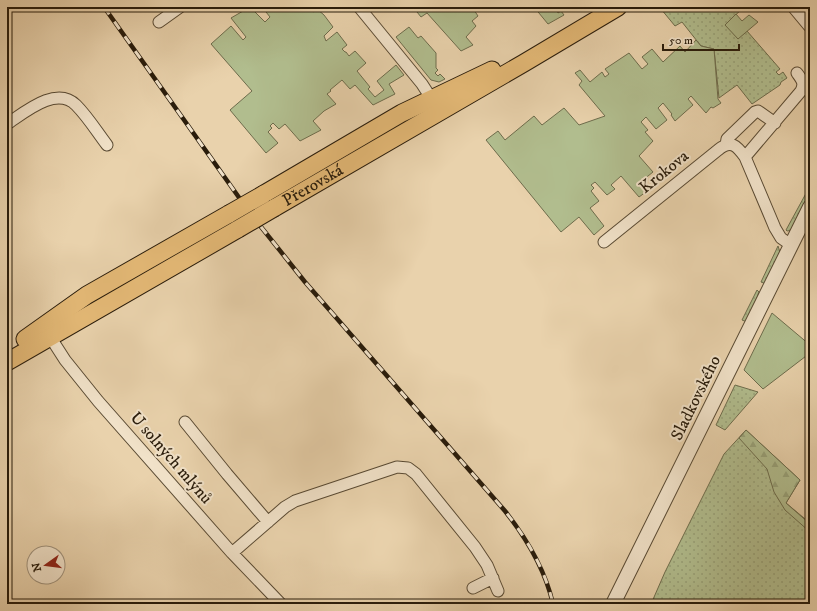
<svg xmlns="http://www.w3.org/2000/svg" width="817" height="611" viewBox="0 0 817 611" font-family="'IM FELL DW Pica',serif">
	<defs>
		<pattern id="grass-dots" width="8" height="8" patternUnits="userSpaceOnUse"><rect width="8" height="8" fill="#b1bd8e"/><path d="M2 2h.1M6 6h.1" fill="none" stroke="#98a279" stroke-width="1.8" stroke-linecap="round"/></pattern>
		<pattern id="forest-firs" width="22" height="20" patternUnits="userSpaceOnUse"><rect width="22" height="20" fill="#b1bd8e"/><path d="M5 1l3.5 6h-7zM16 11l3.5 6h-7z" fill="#98a279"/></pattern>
	</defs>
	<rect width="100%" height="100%" fill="#e9d2ac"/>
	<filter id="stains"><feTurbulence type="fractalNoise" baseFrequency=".005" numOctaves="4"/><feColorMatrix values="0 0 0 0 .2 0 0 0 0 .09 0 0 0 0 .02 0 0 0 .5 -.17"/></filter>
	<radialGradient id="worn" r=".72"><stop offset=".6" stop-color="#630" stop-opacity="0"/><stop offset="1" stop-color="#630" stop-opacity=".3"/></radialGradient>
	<path fill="url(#grass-dots)" stroke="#6d6c4c" d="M655,7H744L725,25L747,31L780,69L776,72L779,75L783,72L787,78L781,82L780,85L752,104L737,85L719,98L714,49L701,46L682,22L675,26L661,9L658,11Z
		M810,186V195L794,228L793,230L787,231L786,230Z
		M778,246L780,252L766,284L761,282Z
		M757,290L759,292L758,295L747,322L742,320Z
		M735,385L758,392L725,430L716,425Z
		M746,430L800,480L786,503L810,523V604H651L665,572L724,454Z"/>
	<path fill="url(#forest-firs)" stroke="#6d6c4c" d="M746,430L800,480L786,503L810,524V532L785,510L774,492L767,469L739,438Z"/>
	<path fill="#b1bd8e" stroke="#6d6c4c" d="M250,7L265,22L270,17L266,12L272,7H308L313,12L317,9L324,15L333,27L324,36L326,41L337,32L347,45L342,49L345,52H346L349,56L355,51L366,63L357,71L370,87L368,89L375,97L384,90L377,81L396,65L404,75L389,84L395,94L373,105L355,85L350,89L342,80L330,90L331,91L327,94L336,104L324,111L313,121L321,130L300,141L285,124L279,129L273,123L270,126L272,128L268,132L278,143L266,153L230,110L252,91L211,44L231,26L243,40L246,37L231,18Z
		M413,7H477L474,10L478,16L472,21L476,26L466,37L473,45L461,51L427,13L421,17Z
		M534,7H555L558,13L561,11L564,15L548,24Z
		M736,14L742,21L749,15L758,22L738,39L725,25Z
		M409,27L418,38L421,36L436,53V68L438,70L435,73L438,76L440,74L445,79L439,82L431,80L396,37Z
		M696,40L701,46L714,49L718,99L721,103L713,108L711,107L706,113L691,96L688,99L693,105L675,121L671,115L672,114L663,103L658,108L667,120L656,129L646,117L641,122L648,130L645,132L653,141L639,156L653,172L643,180L650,189L639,197L621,176L611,185L615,189L607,195L595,182L591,185L594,188L591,191L599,201L590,208L604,226L594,235L579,217L561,232L486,140L498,131L505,140L534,116L542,125L564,108L579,125L605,116L579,85L582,81L575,73L580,70L590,82L602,72L605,77L609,74L605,69L629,53L642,69L648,64L642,57L652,49L663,62L680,46L685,52Z
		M772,313L810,345V353L763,389L744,370Z"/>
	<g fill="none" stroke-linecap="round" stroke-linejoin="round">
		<defs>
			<path id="minor" d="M359,7L422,84L431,98
				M159,22L180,7
				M7,124C24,113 56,85 76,105C88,117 97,132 107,145
				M726,145L727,139L755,112L758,111L775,123
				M745,157L801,91C805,83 802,80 797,73
				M604,242L718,150C731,139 737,146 745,157L775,228L781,238L791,245
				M47,332L65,360L98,401L232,553L281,604
				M185,422L227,474L268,522
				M232,553L285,507L295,501L397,467L408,468L416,474L475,547L487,565L498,591
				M473,588L493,578"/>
			<path id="tertiary" d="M795,7L810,25
				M613,604L810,207"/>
			<g id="primary">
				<path d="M264,194L402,113L492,70"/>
				<path id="s1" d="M274,208L524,63L618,7"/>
				<path d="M25,339L87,295L229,214"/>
				<path d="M7,362L238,229"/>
			</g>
		</defs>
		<use href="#minor" stroke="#594a33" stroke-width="13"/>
		<use href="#tertiary" stroke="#594a33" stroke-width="16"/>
		<use href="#primary" stroke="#291c0b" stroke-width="19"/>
		<use href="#minor" stroke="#f1e2c9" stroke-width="11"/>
		<use href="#tertiary" stroke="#f1e2c9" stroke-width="14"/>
		<use href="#primary" stroke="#e4b976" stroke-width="17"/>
		<defs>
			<path id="rail" d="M104,7L250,213L305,282L505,511C527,539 545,569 553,604"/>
		</defs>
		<use href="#rail" stroke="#291c0b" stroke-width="4.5"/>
		<use href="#rail" stroke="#f1e2c9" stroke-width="3" stroke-dasharray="9" stroke-linecap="butt"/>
		<defs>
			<path id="primary-bridge" d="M229,214L264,194
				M238,229L274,208"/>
		</defs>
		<use href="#primary-bridge" stroke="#291c0b" stroke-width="19" stroke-linecap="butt"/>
		<use href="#primary-bridge" stroke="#e4b976" stroke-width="17"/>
	</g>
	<g text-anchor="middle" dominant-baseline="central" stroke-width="4" stroke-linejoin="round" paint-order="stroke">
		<g font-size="17" fill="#291c0b" stroke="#f1e2c9">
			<text transform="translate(664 172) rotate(-39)">Krokova</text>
			<text stroke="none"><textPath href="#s1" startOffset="45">Přerovská</textPath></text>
			<text transform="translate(696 398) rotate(-64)">Sladkovského</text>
			<text transform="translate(171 458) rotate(49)">U solných mlýnů</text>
		</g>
	</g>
	<rect width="817" height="611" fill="none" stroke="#e9d2ac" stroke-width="24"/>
	<rect x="8" y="8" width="801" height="595" fill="none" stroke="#291c0b" stroke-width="2"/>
	<rect x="12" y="12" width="793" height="587" fill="none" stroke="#291c0b"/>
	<g transform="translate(46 565) rotate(256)"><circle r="19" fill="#f1e2c9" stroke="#a1937d"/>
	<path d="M0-3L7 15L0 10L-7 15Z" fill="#8f2418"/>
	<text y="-6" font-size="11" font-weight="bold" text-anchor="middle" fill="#291c0b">N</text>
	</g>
	<path d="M663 44v6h76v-6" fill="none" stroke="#291c0b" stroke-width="2"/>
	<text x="669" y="44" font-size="12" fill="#291c0b" stroke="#f1e2c9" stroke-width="3" paint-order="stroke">50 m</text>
	<rect width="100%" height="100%" filter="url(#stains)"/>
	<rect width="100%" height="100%" fill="url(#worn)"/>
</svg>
